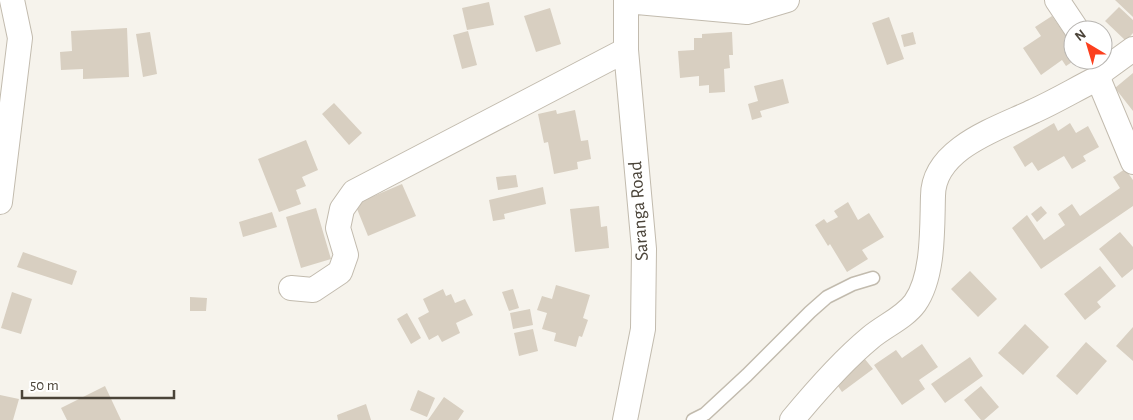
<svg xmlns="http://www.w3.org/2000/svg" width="1133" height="420" viewBox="0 0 1133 420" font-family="'Alegreya Sans',sans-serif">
	<rect width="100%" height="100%" fill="#f6f3ec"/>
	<path fill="#d8cfc1" d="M1115,0H1133V17Z
		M489,2L494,25L467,30L462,8Z
		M1119,7L1133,20V33L1126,41L1105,21Z
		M550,8L561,44L536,52L524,16Z
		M1052,16L1073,46V60H1075L1066,66L1062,60L1041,75L1023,48L1041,36L1035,27Z
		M889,17L904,59L887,65L872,23Z
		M127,28L129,77L83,79V69L61,70L60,52L72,51L71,31Z
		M468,31L477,65L462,69L453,35Z
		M150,32L157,74L143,77L136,34Z
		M732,32L733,55H729L730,68L724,69L725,92L709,93V85L699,86V76L680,78L678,51L694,50V38H702V34Z
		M913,32L916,44L904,47L901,35Z
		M1133,73V111L1115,88Z
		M783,79L789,103L760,111L762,117L752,120L748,104L758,101L754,86Z
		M334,103L362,133L349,145L322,114Z
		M556,110L557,114L575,110L581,141L588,140L591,159L577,162L578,169L554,174L548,142L544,143L538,114Z
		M1054,123L1058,131L1070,123L1076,133L1088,126L1099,147L1083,156L1086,161L1072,169L1064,156L1038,171L1032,162L1025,167L1013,147Z
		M306,140L318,170L302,177L306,186L296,190L301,204L279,212L258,159Z
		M1125,169L1133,180V206L1041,269L1012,228L1027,215L1044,240L1065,225L1058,214L1072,204L1080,216L1120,188L1113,177Z
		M516,175L518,187L498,190L496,177Z
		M402,184L416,216L368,236L355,204Z
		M543,187L546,204L504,214L505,219L493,221L489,200Z
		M848,202L858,220L869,213L884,237L862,250L868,259L847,272L830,244L828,246L815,225L824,219L827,223L838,217L834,211Z
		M599,206L601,227L607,226L609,248L575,252L570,209Z
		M1041,206L1047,213L1037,222L1031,214Z
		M316,208L331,259L301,268L286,217Z
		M272,212L277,227L243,237L239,222Z
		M1120,232L1133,247V269L1122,278L1099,249Z
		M23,252L77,271L72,285L17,267Z
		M1100,266L1116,286L1097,302L1101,307L1085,320L1064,294Z
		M970,271L997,299L978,317L951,289Z
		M556,285L590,295L583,318L588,320L582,337L579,336L576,347L554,341L556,333L542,329L547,313L537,310L542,296L552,299Z
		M443,289L446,296L451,294L455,303L465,299L473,315L456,323L460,333L442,342L438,335L429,340L418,318L429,312L423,299Z
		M513,289L519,308L509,311L502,292Z
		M12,292L32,299L21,334L1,328Z
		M190,297L207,298L206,311H190Z
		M530,309L533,325L513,329L510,313Z
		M407,313L421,338L411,344L397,319Z
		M1025,324L1049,347L1023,375L998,353Z
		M1133,327V361L1116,346Z
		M533,329L538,351L519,356L514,333Z
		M1086,342L1107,361L1077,395L1056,376Z
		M922,344L938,367L919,380L925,389L902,405L874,365L896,350L902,358Z
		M970,357L983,376L945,403L931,384Z
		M864,358L873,369L842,392L834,380Z
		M105,386L121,420H67L61,408Z
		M981,386L999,407L984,420H981L964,400Z
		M418,390L435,398L427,417L410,410Z
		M0,395L19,399L13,420H0Z
		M444,397L464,411L458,420H428Z
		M366,404L371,420H338L337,415Z"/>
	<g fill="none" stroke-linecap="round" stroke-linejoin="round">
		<defs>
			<path id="lane" d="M693,420L705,414L747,375L810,312L827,297L853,284L873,278"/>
			<path id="street" d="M1057,0L1077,30
				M626,1L747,12L787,0
				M1098,78L1133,162
				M0,202L20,38L12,0
				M291,288L313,290L340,272L346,255L338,228L342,209L354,192L626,50
				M625,420L643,329L644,249L626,50V0
				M792,420C816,391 841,362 870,338C884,326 904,318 915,303C934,276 932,228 933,196C933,148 999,128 1034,111C1056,101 1076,89 1098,78L1104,70L1133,49"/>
		</defs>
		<use href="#lane" stroke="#c2bbae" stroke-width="15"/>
		<use href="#street" stroke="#c2bbae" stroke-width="26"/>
		<use href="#lane" stroke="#fff" stroke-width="12"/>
		<use href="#street" stroke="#fff" stroke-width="24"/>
	</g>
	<g text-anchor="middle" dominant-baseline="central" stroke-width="4.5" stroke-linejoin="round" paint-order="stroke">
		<g font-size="19" fill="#4b4439" stroke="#fff">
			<text transform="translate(639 211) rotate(-94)">Saranga Road</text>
		</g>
	</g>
	<g transform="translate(1088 45) rotate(322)"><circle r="24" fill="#ffffff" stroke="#b7b4b0"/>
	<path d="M0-4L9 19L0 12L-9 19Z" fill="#fc3f1d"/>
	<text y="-8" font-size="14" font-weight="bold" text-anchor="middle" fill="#4b4439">N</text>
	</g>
	<path d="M22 390v8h152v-8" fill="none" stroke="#4b4439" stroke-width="2.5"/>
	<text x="30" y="390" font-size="15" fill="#4b4439" stroke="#ffffff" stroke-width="4" paint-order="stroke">50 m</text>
</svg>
